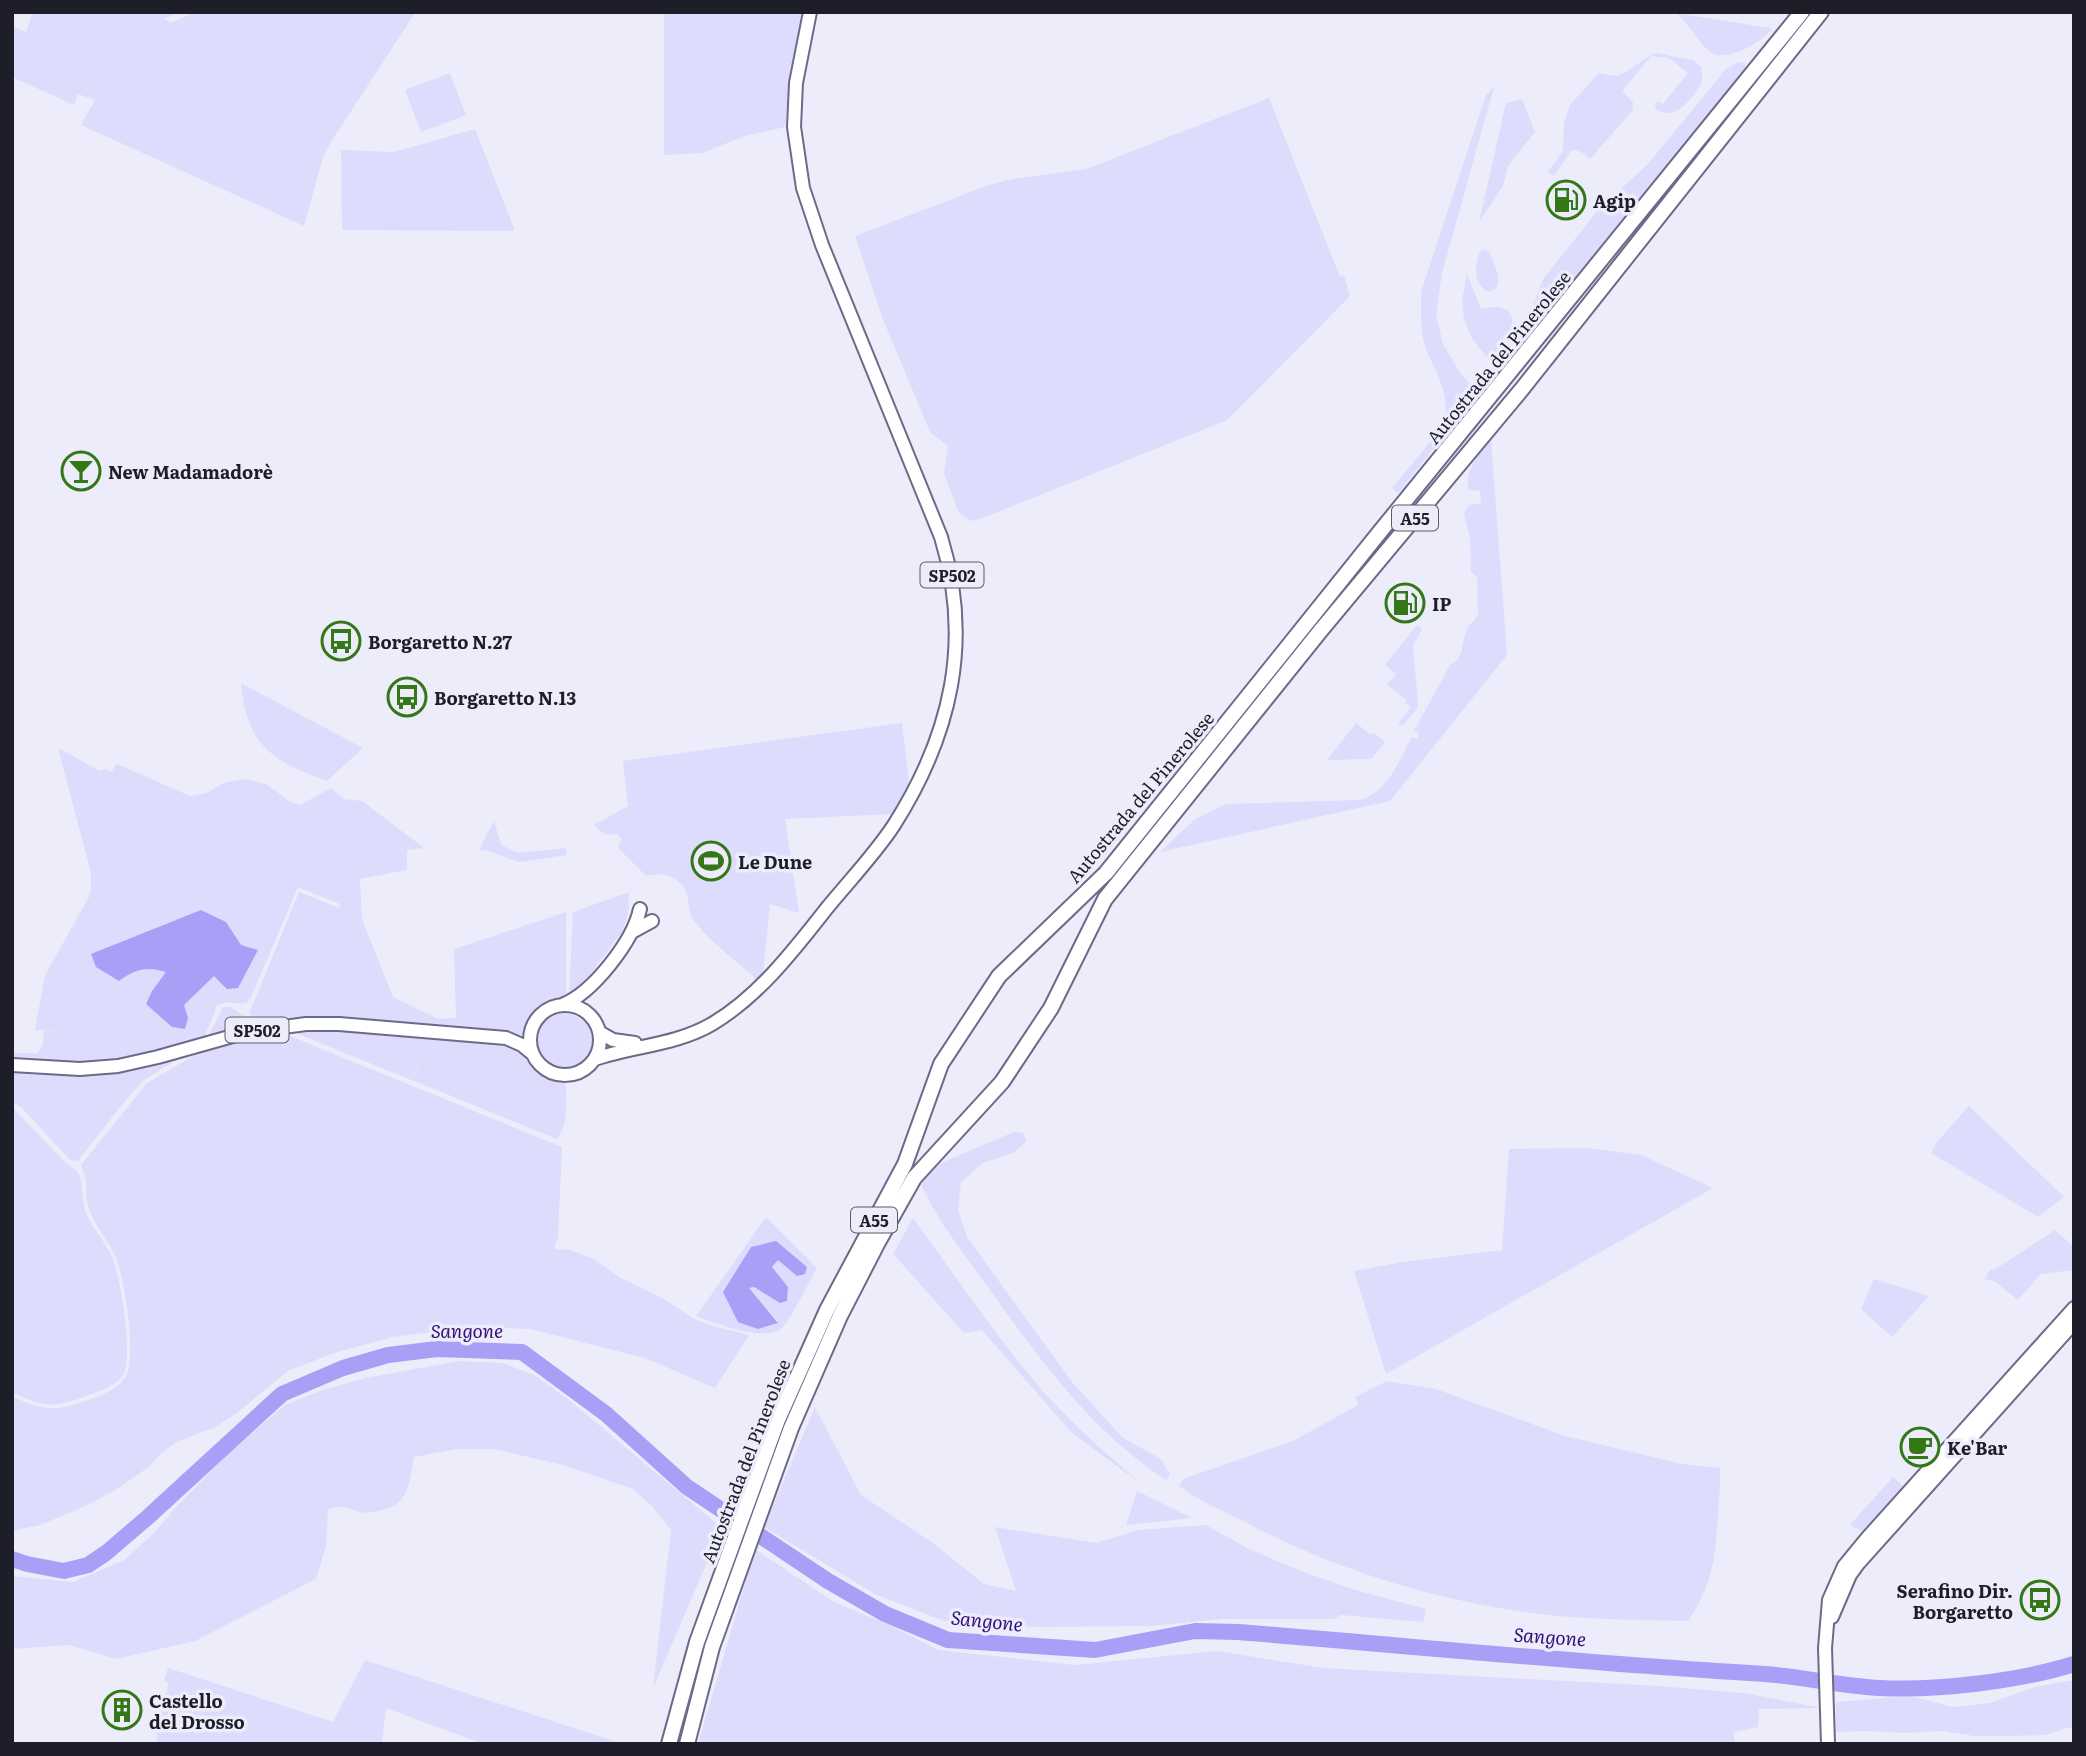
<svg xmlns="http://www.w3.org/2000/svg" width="2086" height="1756" viewBox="0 0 2086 1756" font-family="Literata,serif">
	<rect width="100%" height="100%" fill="#edecfa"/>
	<path fill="#dedcfc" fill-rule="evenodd" d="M33,12H179L164,19L171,23L195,12L415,13L331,142L323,157L304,226L81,125L95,100L78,94L74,105L12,77V26L26,32Z
		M664,12H804L785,127L745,136L702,153L664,155Z
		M1676,13L1770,28L1772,30C1757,44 1736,57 1715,55C1700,47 1690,24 1676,13Z
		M1656,53L1693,60L1702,68V82C1693,97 1676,123 1656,109L1655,105L1658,101L1663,104L1688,73L1669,58L1651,56L1622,91L1633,102V110L1590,159L1583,153L1575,150L1571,151L1554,176L1548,172L1563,151L1564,123L1570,105L1599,73L1617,76C1631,71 1642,59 1656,53Z
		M1739,62L1745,63V70L1520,349L1517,347L1543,279L1599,209L1648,164L1726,69Z
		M450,73L466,115L421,132L405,90Z
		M1494,87L1442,273L1436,315L1443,344L1460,373L1478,393L1398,493L1392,488C1404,473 1443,431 1445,414C1449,390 1433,368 1425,346C1420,329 1421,310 1421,292L1486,95Z
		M1269,98L1340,277L1344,275L1350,296L1227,420L985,517L971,521L959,513L944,474L948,446L930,432L882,317L855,236L989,185L1012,179L1086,169Z
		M1522,99L1535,132L1508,166L1503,186L1479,222L1506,103Z
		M475,129L515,231L342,230L341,150L394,152Z
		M1483,249L1489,252C1494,265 1508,287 1488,292C1472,282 1475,267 1480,251Z
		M1467,274L1481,309C1537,295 1503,357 1492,379L1490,361L1472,339L1464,319L1462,300Z
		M1491,439L1507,655L1390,801L1160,852L1194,820L1226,804L1360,800C1389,791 1398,762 1412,737L1417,739L1419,734L1414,731L1450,665C1465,658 1461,644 1467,629C1469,624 1475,621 1478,615L1477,577L1471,572L1470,538L1464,514L1468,505L1481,503L1480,491L1469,490C1463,471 1480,453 1491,439Z
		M1417,625L1422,629L1413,646L1418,703L1417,709L1402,726L1398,724L1411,707L1405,703L1407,700L1387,685L1396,674L1385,665Z
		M241,683L363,748L327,781C271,760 247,746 241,683Z
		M902,723L910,790L903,804L892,814L785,819L799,913L770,904L762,984C742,965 708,941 693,919C686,909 691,893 681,884C671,873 660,873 646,876L618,848L621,838L617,834L605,835L594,825L628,806L623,761Z
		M1356,723L1371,735L1374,733L1385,742L1371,759L1327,760Z
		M58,748L100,771L106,769L111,772L117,764L190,796L207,793L224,783L246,779L266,784L292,803L300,805L331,788L344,799L362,801L424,848L407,850V870L360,879L362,919L393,997L438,1019L456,1018L454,949L566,912V1013C602,1020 602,1063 565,1069C565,1091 571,1122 557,1139L412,1080L424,1052L411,1080L249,1014L299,892L339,908L340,904L298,887L251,997L246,1003C234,1005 226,999 214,1008L216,1009L201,1045L144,1080L124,1102L78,1161L70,1160L21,1107L12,1101V1053H37L43,1045L44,1031L76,1032L35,1030L45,975L89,897L91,889V873Z
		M494,821L501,845L518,853L566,848V855L520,862C506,860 494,850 479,850Z
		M629,892L628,916L621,933L578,991L569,997L573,912Z
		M223,1007H230L251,1020L562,1147L558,1237L554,1249L570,1250L594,1259L619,1277L664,1299L694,1319L713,1326L749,1335L715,1388L645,1358L530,1329L467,1327L393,1337L334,1353L288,1371L237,1413L214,1428L178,1441L159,1455L150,1466L114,1491L79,1509L40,1525L12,1531V1396C45,1413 60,1411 94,1398C104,1394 118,1388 125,1378C138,1360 124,1273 114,1253C107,1239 95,1226 90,1211C85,1200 87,1191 86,1180C85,1174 82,1170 81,1165L147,1083L200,1052Z
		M1969,1106L2064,1197L2038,1217L1931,1153L1936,1143Z
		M12,1107L67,1164C89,1174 78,1196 87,1215C94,1230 105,1242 112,1257C121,1278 133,1352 124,1373C118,1385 100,1391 89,1395C56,1408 43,1408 12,1392Z
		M1014,1132L1023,1133L1027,1141L1013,1153L983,1163L961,1182L958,1209L967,1237L1072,1382L1123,1438L1161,1459L1170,1475L1166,1480C1092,1432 1040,1360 990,1290C965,1255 938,1222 920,1183L941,1163Z
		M1586,1148L1641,1155L1713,1188L1386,1374L1354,1271L1403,1262L1502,1250L1509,1149Z
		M766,1217L817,1268C811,1279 788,1324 781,1329C763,1342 715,1323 696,1316ZM776,1241L778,1260L772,1267L788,1287L787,1300L781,1303L753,1287L748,1288L778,1322L758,1329L724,1292Z
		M913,1218C957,1278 1000,1343 1050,1399C1078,1429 1109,1456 1140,1483L1072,1433L982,1330L964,1333L893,1254Z
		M2055,1230L2074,1247V1270L2041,1274L2018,1300L1994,1281L1985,1279L1990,1269L1994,1270Z
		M1874,1279L1929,1296L1892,1337L1861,1309Z
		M459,1361L503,1363L536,1376L569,1400L722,1528L653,1688L671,1530L652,1506L633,1489L563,1465L494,1449H456L414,1457C409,1483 409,1507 377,1511C371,1512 366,1514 360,1512C348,1509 340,1503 328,1510L326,1546L316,1579L195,1641L116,1659L69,1645L12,1649V1614L16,1612L12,1611V1576L73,1582L124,1560L154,1533L176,1507L231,1451L285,1405L322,1390L366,1378Z
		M1387,1381L1436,1389L1565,1436L1682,1464L1720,1468C1721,1482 1719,1497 1718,1512C1716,1554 1713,1585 1688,1621C1655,1620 1621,1620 1587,1618C1472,1612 1346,1576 1245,1522C1223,1511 1199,1501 1179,1486L1183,1479L1293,1441L1358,1405L1355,1397Z
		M815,1407L861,1495L933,1543L984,1584L1016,1591L995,1527L1096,1543L1138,1530L1206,1525L1249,1549L1301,1571L1355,1590L1426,1609L1423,1622L1341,1615L1334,1619H1221L1154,1626L1039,1627L944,1621L875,1594L764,1527Z
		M1893,1477L1903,1486L1862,1531L1850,1525Z
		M1137,1491L1192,1518L1126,1525Z
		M755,1549L834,1602L896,1628L938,1650L1074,1665L1217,1651L1323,1668L1659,1686L1744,1693L1821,1708L1759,1709L1758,1727L1734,1732L1735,1744H698Z
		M365,1660L623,1744H483L386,1708L382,1744H157V1723L169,1683L164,1680L168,1668L333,1722Z
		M2074,1680V1728H2067L2046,1735L2009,1736H1974L1944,1731L1904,1733L1870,1731L1835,1732L1836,1702L1910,1696L1953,1707L1990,1703L2035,1687Z"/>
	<path fill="#a99ff7" d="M201,910L226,922L241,945L258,950L238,988L227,989L214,976L184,1005L188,1018L185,1029L172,1027L146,1004L152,991L166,972C147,966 135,969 119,981L96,967L91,954Z
		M776,1241L807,1267L805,1274L797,1276L778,1260L772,1267L788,1287L787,1301L780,1303L754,1287L749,1288L778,1323L758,1329L738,1322L723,1292L751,1247Z"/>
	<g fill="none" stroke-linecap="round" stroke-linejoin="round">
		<path stroke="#a99ff7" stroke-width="16" d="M12,1559L27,1564L64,1571L88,1565L106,1553L148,1517L282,1394L343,1368L388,1355L437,1349L522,1352L606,1414L687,1487L828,1581L885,1614L948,1640L1095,1650L1195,1631L1238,1632C1413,1646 1589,1664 1765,1674C1804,1677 1842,1686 1880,1688C1937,1691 2020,1681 2074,1664"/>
		<defs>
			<path id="primary" d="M632,932L652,921
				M562,1005C593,993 633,941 640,909
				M530 1040a35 35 0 1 1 70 0a35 35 0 1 1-70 0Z
				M599,1032L613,1040L635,1043
				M595,1059C633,1046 676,1045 712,1024C759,996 794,950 827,908C849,881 875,854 894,825C951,735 973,641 941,537L822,245L803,188L794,127L796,83L810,12
				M12,1065L80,1069L118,1066L158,1057L247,1032L306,1024H339L506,1038L522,1045L533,1054
				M1832,1617L1850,1575L1858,1564L2074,1323
				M1828,1744L1825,1648L1829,1600L1844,1566L1867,1538L2074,1308"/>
			<path id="motorway" d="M669,1744L697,1642L777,1422L827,1310L905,1164L941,1064L999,976L1106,873L1379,533L1802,12
				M687,1744L712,1647L791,1428L840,1316L878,1242L914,1178L1002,1082L1051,1008L1105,899L1321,630L1522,389L1821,12"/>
		</defs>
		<use href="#primary" stroke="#6d6a89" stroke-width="16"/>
		<use href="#motorway" stroke="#6d6a89" stroke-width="18"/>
		<use href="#primary" stroke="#fff" stroke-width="12"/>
		<use href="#motorway" stroke="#fff" stroke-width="14"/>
	</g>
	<defs>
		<symbol id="fuel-ring" viewBox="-11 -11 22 22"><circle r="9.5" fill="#edecfa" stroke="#347716" stroke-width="1.5"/><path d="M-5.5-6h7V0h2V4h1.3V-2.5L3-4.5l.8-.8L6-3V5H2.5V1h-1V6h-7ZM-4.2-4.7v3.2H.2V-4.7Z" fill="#347716"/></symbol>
		<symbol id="bar-ring" viewBox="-11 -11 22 22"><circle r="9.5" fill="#edecfa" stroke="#347716" stroke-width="1.5"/><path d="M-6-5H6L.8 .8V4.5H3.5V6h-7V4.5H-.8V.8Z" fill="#347716"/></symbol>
		<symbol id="bus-ring" viewBox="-11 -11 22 22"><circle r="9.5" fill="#edecfa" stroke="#347716" stroke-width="1.5"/><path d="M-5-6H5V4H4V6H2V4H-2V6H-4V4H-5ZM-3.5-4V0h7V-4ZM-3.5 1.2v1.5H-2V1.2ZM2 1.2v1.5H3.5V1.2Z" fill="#347716"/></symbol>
		<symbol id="stadium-ring" viewBox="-11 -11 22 22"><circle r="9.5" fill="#edecfa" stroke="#347716" stroke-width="1.5"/><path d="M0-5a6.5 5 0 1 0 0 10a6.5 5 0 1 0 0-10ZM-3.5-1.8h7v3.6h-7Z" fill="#347716"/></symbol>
		<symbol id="cafe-ring" viewBox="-11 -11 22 22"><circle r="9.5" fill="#edecfa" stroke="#347716" stroke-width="1.5"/><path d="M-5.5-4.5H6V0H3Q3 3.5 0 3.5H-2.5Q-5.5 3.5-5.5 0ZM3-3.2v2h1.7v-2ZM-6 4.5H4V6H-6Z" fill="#347716"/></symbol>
		<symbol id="building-ring" viewBox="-11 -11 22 22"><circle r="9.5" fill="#edecfa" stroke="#347716" stroke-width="1.5"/><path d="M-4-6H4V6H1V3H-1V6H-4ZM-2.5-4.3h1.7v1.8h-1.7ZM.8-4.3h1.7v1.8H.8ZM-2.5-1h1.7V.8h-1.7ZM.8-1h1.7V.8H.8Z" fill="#347716"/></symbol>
	</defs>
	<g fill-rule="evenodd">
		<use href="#fuel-ring" x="1544" y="178" width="44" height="44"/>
		<use href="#bar-ring" x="59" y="449" width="44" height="44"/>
		<use href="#fuel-ring" x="1383" y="581" width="44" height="44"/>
		<use href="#bus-ring" x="319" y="619" width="44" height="44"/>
		<use href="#bus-ring" x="385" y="675" width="44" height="44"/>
		<use href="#stadium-ring" x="689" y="839" width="44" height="44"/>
		<use href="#cafe-ring" x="1898" y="1425" width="44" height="44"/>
		<use href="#bus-ring" x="2018" y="1578" width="44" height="44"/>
		<use href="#building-ring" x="100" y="1688" width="44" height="44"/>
	</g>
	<g text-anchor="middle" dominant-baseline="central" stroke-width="7" stroke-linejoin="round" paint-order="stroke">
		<g fill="#edecfa" stroke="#5c5b68" stroke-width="2">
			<rect x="1392" y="505.5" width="46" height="25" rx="5"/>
			<rect x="920.5" y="562.5" width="63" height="25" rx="5"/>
			<rect x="225.5" y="1017.5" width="63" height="25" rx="5"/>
			<rect x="851" y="1207.5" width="46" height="25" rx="5"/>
		</g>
		<g font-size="16" font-weight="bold" fill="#1e1d2a">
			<text x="1415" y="518">A55</text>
			<text x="952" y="575">SP502</text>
			<text x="257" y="1030">SP502</text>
			<text x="874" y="1220">A55</text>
		</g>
		<g font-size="18" font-weight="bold" fill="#1e1d2a" stroke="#edecfa" text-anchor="start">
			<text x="1593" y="200">Agip</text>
			<text x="108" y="471">New Madamadorè</text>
			<text x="1432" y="603">IP</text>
			<text x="368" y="641">Borgaretto N.27</text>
			<text x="434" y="697">Borgaretto N.13</text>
			<text x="738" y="861">Le Dune</text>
			<text x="1947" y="1447">Ke'Bar</text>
			<text x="2013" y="1590" text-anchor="end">Serafino Dir.<tspan x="2013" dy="21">Borgaretto</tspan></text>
			<text x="149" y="1700">Castello<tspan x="149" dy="21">del Drosso</tspan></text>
		</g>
		<g font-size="18" fill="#1e1d2a" stroke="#edecfa">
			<text transform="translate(1498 357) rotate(-51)">Autostrada del Pinerolese</text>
			<text transform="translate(1140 797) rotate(-50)">Autostrada del Pinerolese</text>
			<text transform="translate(745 1461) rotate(-69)">Autostrada del Pinerolese</text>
		</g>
		<g font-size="19" font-style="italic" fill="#331279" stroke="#edecfa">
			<text x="467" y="1330">Sangone</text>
			<text transform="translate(987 1620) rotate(6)">Sangone</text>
			<text transform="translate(1550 1636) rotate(4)">Sangone</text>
		</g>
	</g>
	<rect width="2086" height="1756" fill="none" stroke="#1e1d2a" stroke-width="28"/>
</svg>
